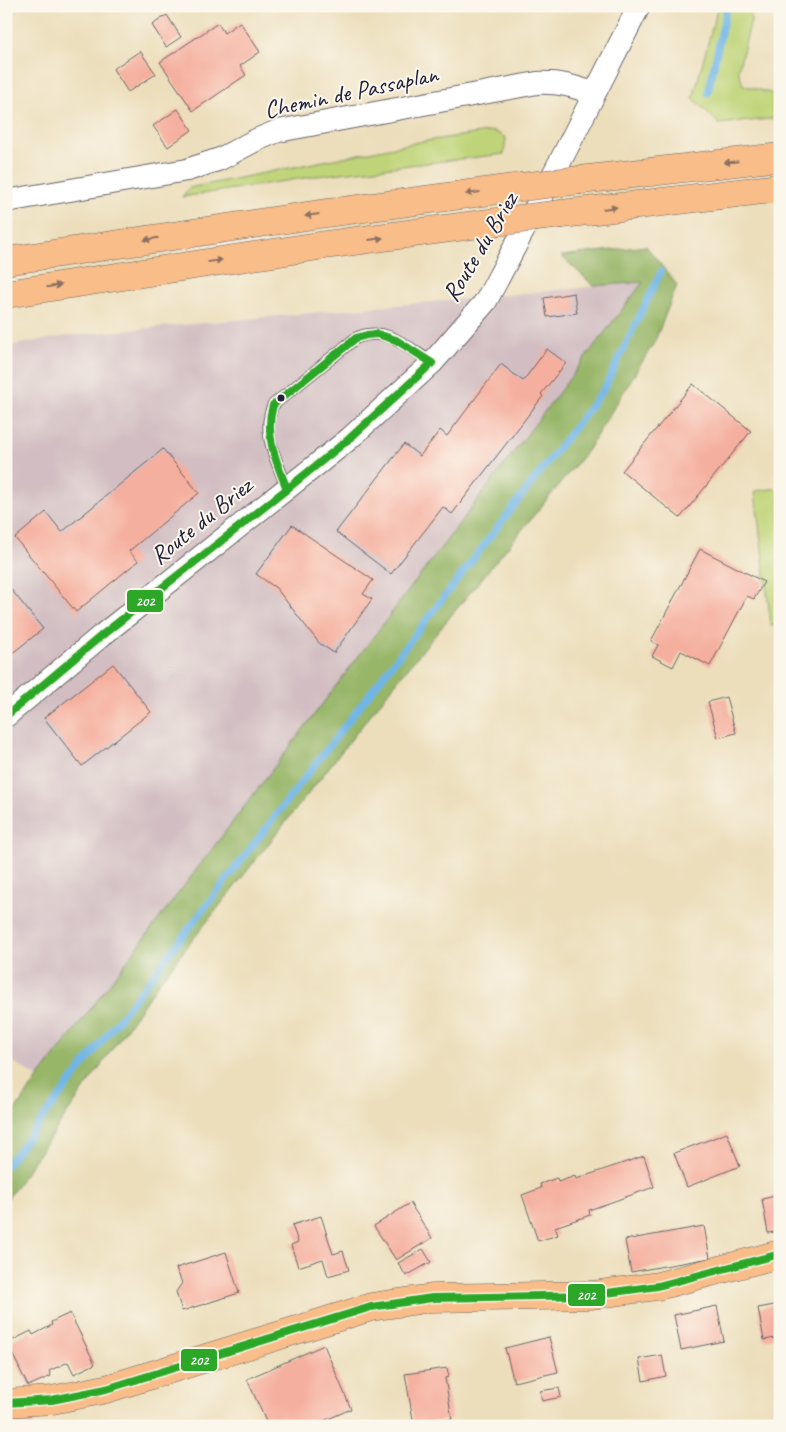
<svg xmlns="http://www.w3.org/2000/svg" width="786" height="1432" viewBox="0 0 786 1432" font-family="Caveat,sans-serif">
	<rect width="100%" height="100%" fill="#fbf7ec"/>
	<filter id="ink" filterUnits="userSpaceOnUse"><feTurbulence type="fractalNoise" baseFrequency=".02" numOctaves="2"/><feDisplacementMap in="SourceGraphic" scale="10" xChannelSelector="R" yChannelSelector="G"/><feConvolveMatrix kernelMatrix="1 2 1 2 8 2 1 2 1" color-interpolation-filters="sRGB"/></filter>
	<filter id="wash" filterUnits="userSpaceOnUse"><feTurbulence type="fractalNoise" baseFrequency=".0096" numOctaves="4" result="noise"/><feDisplacementMap in="SourceGraphic" scale="20" xChannelSelector="R" yChannelSelector="G"/><feGaussianBlur stdDeviation="1.12" result="paint"/><feColorMatrix in="noise" values="0 0 0 0 0 0 0 0 0 0 0 0 0 0 0 0 0 1.4 0 .05"/><feComposite in="paint" operator="in"/></filter>
	<g filter="url(#wash)">
		<rect width="100%" height="100%" fill="#ecdebb"/>
		<path fill="#d2bec2" d="M644,282L38,1078L6,1057V346L73,335Z"/>
		<path fill="#bfd478" stroke="#707b5a" d="M718,6H749L751,21L738,70L743,85L780,96V118L719,124L693,98Z
			M494,131L506,138L504,154L324,175L182,197L189,188L419,142Z
			M780,488V625L771,626L755,491Z"/>
		<path fill="#97b668" stroke="#5c6c52" d="M646,246L677,285L655,341L587,451L402,675L157,985L6,1201V1123L38,1078L643,282L594,286L561,256Z"/>
		<g fill="none" stroke-linecap="round" stroke-linejoin="round">
			<path stroke="#6fb5e6" stroke-width="7" d="M708,93L727,6
				M6,1166L604,389L661,272"/>
		</g>
		<g id="blocks">
			<path fill="#f5af9e" d="M167,15L181,37L166,47L152,25Z
				M240,22L260,52L240,66L246,75L193,111L160,62L218,23L224,33Z
				M140,51L156,74L128,92L113,69Z
				M178,109L192,130L168,147L153,126Z
				M574,293L577,313L547,317L544,298Z
				M547,349L566,363L541,394L543,396L452,514L443,507L391,574L336,532L404,444L420,456L440,430L447,436L501,364L523,381Z
				M693,384L751,431L680,518L622,471Z
				M163,449L199,493L129,551L138,561L76,612L15,538L46,512L62,532Z
				M292,525L373,580L363,594L372,599L334,653L319,643L276,588L256,574Z
				M700,549L764,582L754,599L747,596L710,666L681,651L673,667L652,656L658,645L651,641Z
				M6,583L43,629L6,658Z
				M113,664L151,712L82,766L44,718Z
				M726,697L736,733L718,738L708,702Z
				M727,1133L740,1166L687,1187L674,1153Z
				M644,1156L654,1187L589,1210L590,1215L555,1227L558,1235L538,1241L522,1195L541,1188L540,1184L557,1178L558,1182L575,1176L576,1179Z
				M780,1195V1231L768,1233L762,1199Z
				M410,1203L432,1238L396,1260L374,1226Z
				M321,1216L333,1254L343,1251L349,1270L328,1276L323,1259L298,1267L291,1245L298,1242L292,1225Z
				M704,1226L710,1258L631,1272L625,1240Z
				M423,1249L431,1262L406,1276L398,1263Z
				M226,1252L239,1293L182,1311L176,1292L182,1283L176,1268Z
				M780,1304V1337L764,1340L758,1308Z
				M717,1306L724,1341L681,1350L674,1315Z
				M70,1313L95,1364L74,1374L68,1362L49,1371L51,1376L28,1386L7,1343L31,1331L33,1335L52,1325L51,1322Z
				M549,1337L558,1372L514,1382L505,1348Z
				M324,1345L351,1409L312,1426H268L247,1379Z
				M662,1355L666,1376L643,1381L639,1359Z
				M447,1368L449,1377L445,1378L452,1419L414,1425L405,1374Z
				M559,1388L561,1397L542,1401L540,1391Z
				M33,1420L34,1426H13V1425Z"/>
		</g>
	</g>
	<g filter="url(#ink)">
		<use href="#blocks" fill-opacity="0" stroke="#696468" stroke-width="1"/>
		<g fill="none" stroke-linecap="round" stroke-linejoin="round">
			<defs>
				<path id="service" d="M287,489C277,460 261,434 273,405L356,338C387,325 407,347 432,363"/>
				<path id="minor" d="M6,201L187,170L220,159L256,140L278,131L537,83C560,82 572,86 593,93
					M6,716L101,636L349,439L432,363L486,301L564,154L639,6"/>
				<path id="primary" d="M6,1403L52,1400L106,1389L371,1307L432,1298L592,1295L658,1286L780,1254"/>
				<path id="motorway" d="M580,180L780,157
					M562,214L780,188
					M6,261L320,214L521,187
					M6,294L325,245L503,221"/>
			</defs>
			<use href="#service" stroke="#696468" stroke-width="13"/>
			<use href="#minor" stroke="#696468" stroke-width="24"/>
			<use href="#primary" stroke="#696468" stroke-width="29"/>
			<use href="#motorway" stroke="#696468" stroke-width="29"/>
			<use href="#service" stroke="#fff" stroke-width="11"/>
			<use href="#minor" stroke="#fff" stroke-width="22"/>
			<use href="#primary" stroke="#f8bd89" stroke-width="28"/>
			<use href="#motorway" stroke="#f8bd89" stroke-width="28"/>
			<defs>
				<path id="motorway-bridge" d="M521,187L580,180
					M503,221L562,214"/>
			</defs>
			<use href="#motorway-bridge" stroke="#696468" stroke-width="29" stroke-linecap="butt"/>
			<use href="#motorway-bridge" stroke="#f8bd89" stroke-width="28"/>
			<defs>
				<path id="bus-1" d="M377,334L396,340L432,363L349,439L287,489C276,461 264,435 273,405L356,338L367,335Z
					M6,716L101,636L287,489
					M6,1403L52,1400L106,1389L371,1307L432,1298L592,1295L658,1286L780,1254"/>
			</defs>
			<use href="#bus-1" stroke="#fbf7ec" stroke-width="11"/>
			<use href="#bus-1" stroke="#2ca727" stroke-width="8"/>
		</g>
		<defs><path id="oneway-solid" d="M-6-.8H1V-3.2L6.5 0L1 3.2V.8H-6Z" transform="scale(1.25)"/></defs>
		<g fill="#8d7062">
			<use href="#oneway-solid" transform="translate(731 162) rotate(174)"/>
			<use href="#oneway-solid" transform="translate(473 193) rotate(172)"/>
			<use href="#oneway-solid" transform="translate(610 208) rotate(-7)"/>
			<use href="#oneway-solid" transform="translate(312 215) rotate(172)"/>
			<use href="#oneway-solid" transform="translate(151 239) rotate(171)"/>
			<use href="#oneway-solid" transform="translate(376 239) rotate(-8)"/>
			<use href="#oneway-solid" transform="translate(215 261) rotate(-8)"/>
			<use href="#oneway-solid" transform="translate(54 286) rotate(-9)"/>
		</g>
	</g>
	<circle fill="#22223b" stroke="#fbf7ec" stroke-width="2" cx="281" cy="398" r="4.5"/>
	<g text-anchor="middle" dominant-baseline="central" stroke-width="4" stroke-linejoin="round" paint-order="stroke">
		<g font-size="25" fill="#22223b" stroke="#fbf7ec">
			<text transform="translate(351 92) rotate(-12)">Chemin de Passaplan</text>
			<text transform="translate(480 247) rotate(-59)">Route du Briez</text>
			<text transform="translate(201 521) rotate(-39)">Route du Briez</text>
		</g>
	</g>
	<g stroke="#fbf7ec" stroke-width="2">
		<rect x="126" y="589" width="38" height="24" rx="5" fill="#2ca727"/>
		<rect x="567" y="1283" width="39" height="24" rx="5" fill="#2ca727"/>
		<rect x="180" y="1348" width="38" height="24" rx="5" fill="#2ca727"/>
	</g>
	<g font-size="14" text-anchor="middle" font-weight="bold" fill="#fff">
		<text x="145" y="606">202</text>
		<text x="586" y="1300">202</text>
		<text x="199" y="1365">202</text>
	</g>
	<rect width="786" height="1432" fill="none" stroke="#fbf7ec" stroke-width="25"/>
</svg>
